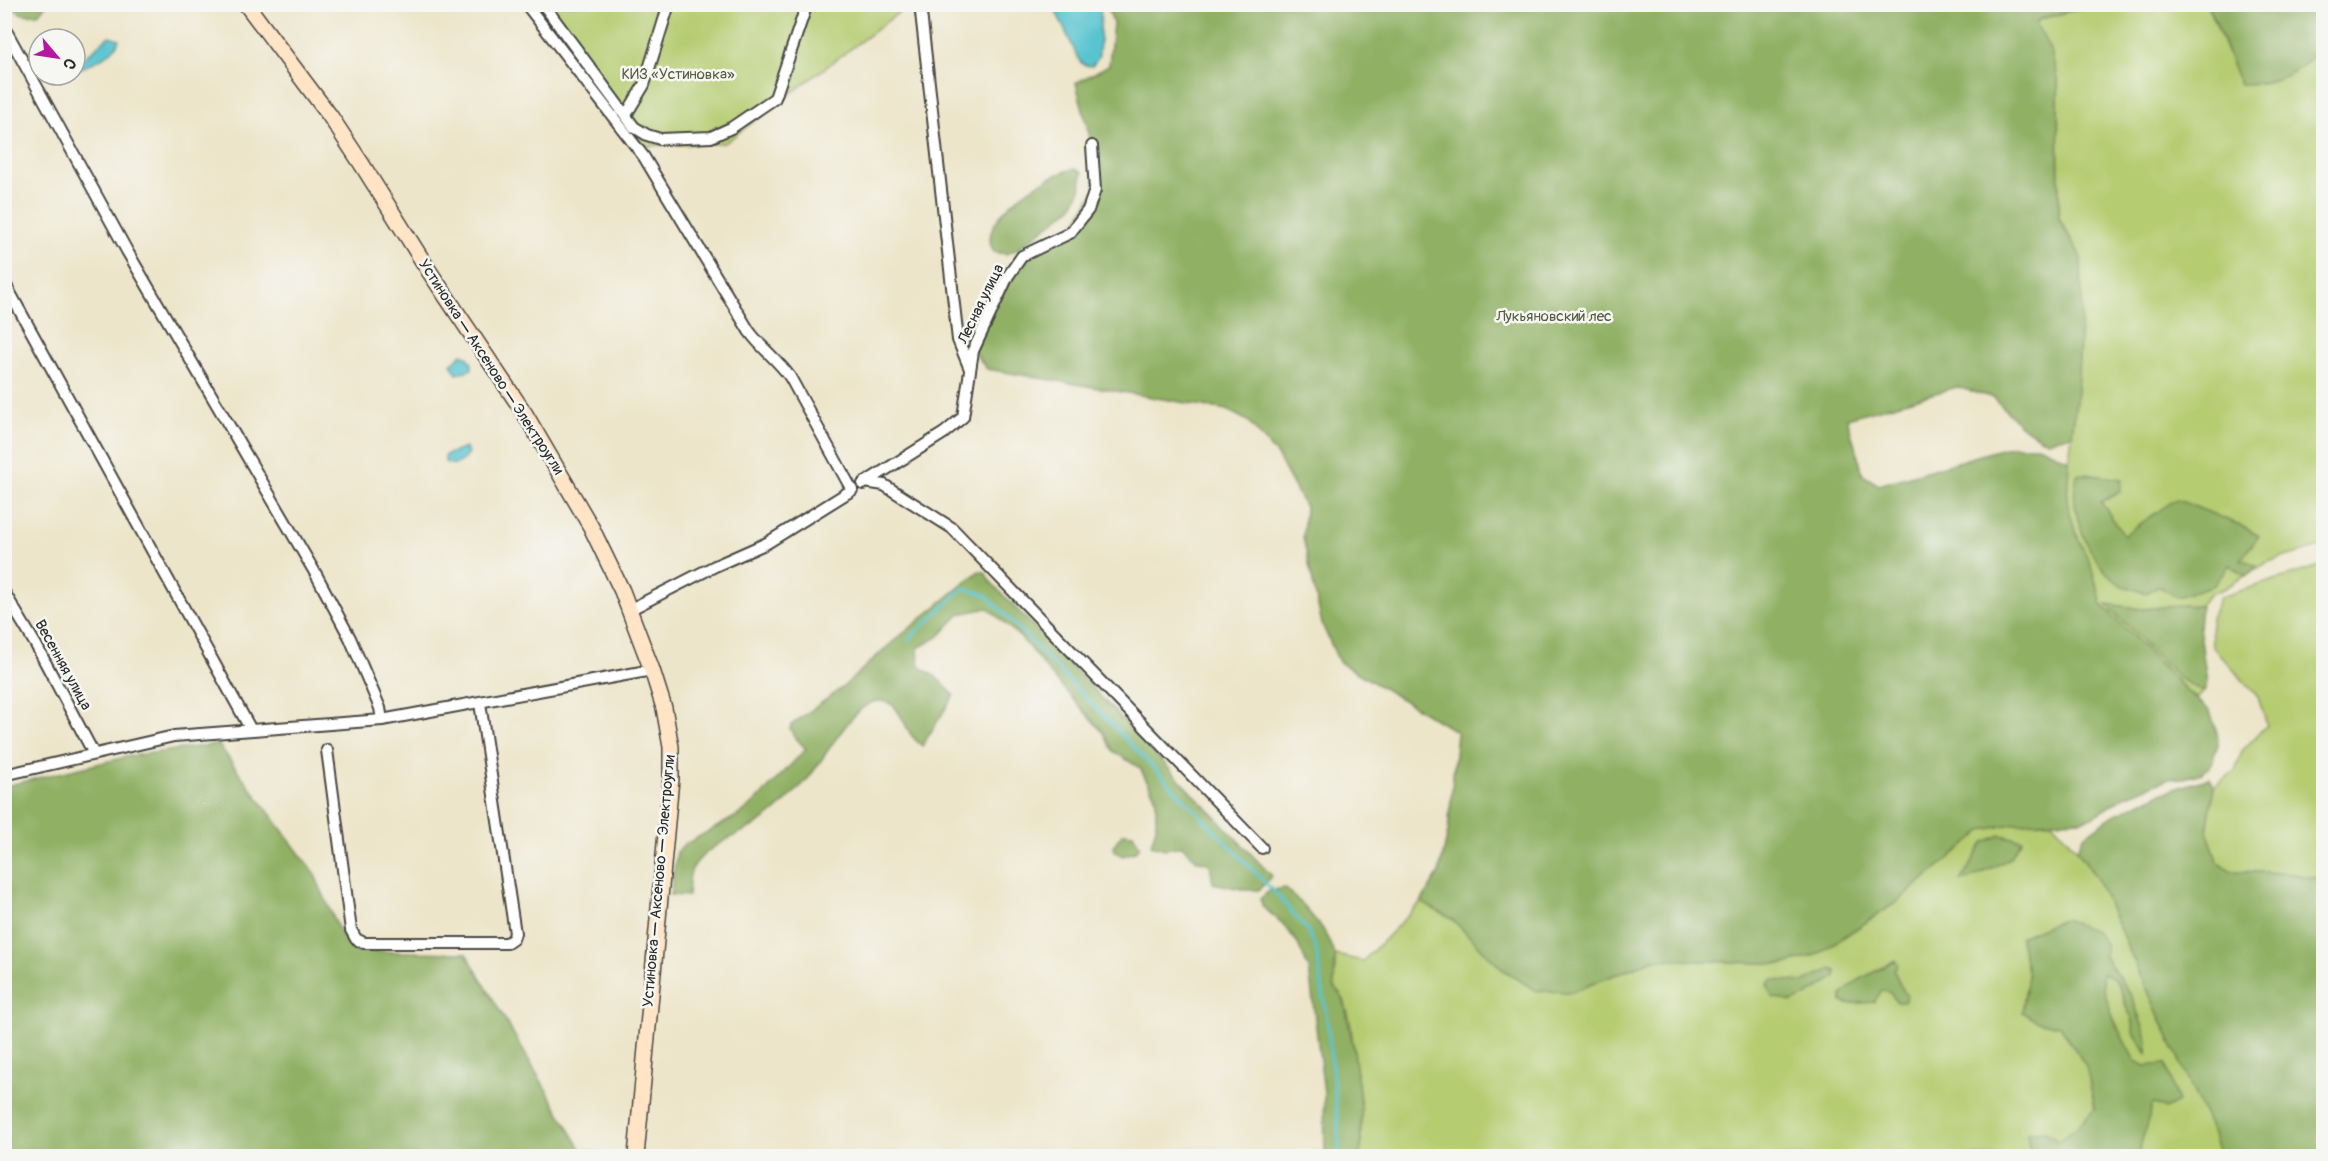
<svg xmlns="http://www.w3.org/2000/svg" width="2328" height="1161" viewBox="0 0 2328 1161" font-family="Pangolin,sans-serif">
	<rect width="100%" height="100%" fill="#f6f6f2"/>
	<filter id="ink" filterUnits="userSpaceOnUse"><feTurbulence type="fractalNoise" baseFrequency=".0167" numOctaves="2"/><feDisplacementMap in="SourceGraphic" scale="12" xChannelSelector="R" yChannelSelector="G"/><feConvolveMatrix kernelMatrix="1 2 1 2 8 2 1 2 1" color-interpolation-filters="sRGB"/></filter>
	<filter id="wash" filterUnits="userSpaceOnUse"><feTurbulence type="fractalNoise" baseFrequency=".008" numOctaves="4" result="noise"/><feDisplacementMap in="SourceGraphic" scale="24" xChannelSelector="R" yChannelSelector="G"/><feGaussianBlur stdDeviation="1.35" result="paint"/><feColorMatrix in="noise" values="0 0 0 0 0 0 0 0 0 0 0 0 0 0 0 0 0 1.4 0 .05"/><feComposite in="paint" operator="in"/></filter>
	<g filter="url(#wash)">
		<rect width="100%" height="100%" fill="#ede5c9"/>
		<path fill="#b5cc71" stroke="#707c4e" stroke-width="1.5" d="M534,5H903L902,10L725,143L643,146Z
			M2093,5H2208L2240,84L2307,62L2323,40V546L2268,562L2223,589L2210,594L2198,607L2202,683V694L2197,698L2188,692L2102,605L2091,566L2061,506L2069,460L2077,390L2081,257L2059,219L2058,79L2036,23L2040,19Z
			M2323,565V879L2284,873L2230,871L2217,861L2207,831L2214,786L2235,771L2242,751L2267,725L2258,697L2212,646L2211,618L2220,597Z
			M2052,822L2077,850L2096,877L2212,1132L2220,1156H1361V1109L1350,1021L1344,1000L1334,986L1335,955L1363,961L1421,902L1452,919L1502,969L1572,992L1654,959L1785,964L1816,955L1897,902L1983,830L2016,823Z"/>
		<path fill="#90b063" stroke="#5e6e47" stroke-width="1.5" d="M12,5H46L38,14C27,15 18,16 12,5Z
			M1107,5H2093L2040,19L2036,23L2051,52L2058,79L2059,219L2081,257L2082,307L2077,390L2072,435L2048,441L2040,438L2020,425L1994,398L1957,387L1847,418L1863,475L1879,485L2011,446H2038L2069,460L2067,502L2075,531L2091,566L2102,605L2188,692L2210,711L2217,733L2218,745L2210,767L2202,773L2184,778L2167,779L2125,796L2093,817L2081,820L2016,823L1983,830L1897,902L1816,955L1785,964L1654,959L1572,992L1536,991L1502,969L1452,919L1421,902L1439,873L1448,832L1457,732L1339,662L1322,624L1303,537L1305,507L1278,457L1248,421L1227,410L987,369L973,351L1022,256L1070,233L1095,190L1092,146L1076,83L1109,65L1113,23Z
			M2209,5H2323C2324,15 2327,33 2322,42C2307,73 2272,85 2240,84Z
			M1076,169L1082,172L1080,191L1072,207L1018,249L1006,254L994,252C972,219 1050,171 1076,169Z
			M2084,474L2122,479L2120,492L2101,502L2124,535L2176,499L2240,525L2259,536L2241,559L2257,566L2246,576L2229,565L2214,585L2177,597L2158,586L2147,593C2138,590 2125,589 2117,582C2089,560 2067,511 2077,475Z
			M979,571L985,572L990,581L1272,876L1259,890H1246L1213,883L1210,864L1197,860L1182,846L1165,849L1151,845L1156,827V798L1140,768L1113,751L1103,732L1053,677L1022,639L988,608L960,614L938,637L918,648L919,666L936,677L954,695L922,746C918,742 913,738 910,733C902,721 898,701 880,701C853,700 822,765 804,783C790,797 776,813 759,823C737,836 706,845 692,869C688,877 689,888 688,896L670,895L677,852L687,843L737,816L753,804L806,749L794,736L790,729L791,725L843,687L888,646Z
			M2106,604L2142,609L2183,605L2201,606L2199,626L2207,682L2204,692L2180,679Z
			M218,744L314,873L338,928L355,951L466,953L581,1149L617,1156H5V786L130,756Z
			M2210,778L2214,786L2207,831L2217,861L2230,871L2284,873L2323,879V1156H2220L2212,1132L2096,877L2077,850L2083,837L2114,815L2161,793Z
			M1123,833L1133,834L1140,847L1134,852L1123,856L1115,852L1113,846Z
			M2000,835L2022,840L2010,858L1981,874L1961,881L1983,843Z
			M1285,888L1301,903L1323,929L1335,955L1334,986L1344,1000L1354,1050L1361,1109V1156H1325L1324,1093L1309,969L1297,942L1283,924L1263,907L1260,899L1269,891Z
			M2064,919L2095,931L2105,944V957L2132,997L2148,1041L2147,1054L2133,1031C2135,1019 2128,1014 2125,1003C2120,989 2120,978 2102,974C2103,1000 2122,1038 2135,1061L2146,1066L2165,1064L2178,1102L2165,1109L2153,1103L2139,1151L2142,1156H2115L2112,1154L2096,1156H2041L2029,1148L2027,1133L2044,1131L2058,1141L2079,1125L2095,1108L2086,1066L2060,1026L2037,1021L2022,1012L2028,976L2020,937Z
			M1895,960L1898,964L1894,970L1900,985L1907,996L1904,1002H1897L1890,993L1882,990L1874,1002L1847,1004L1842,1002V995L1854,983Z
			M1831,969L1836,971V977L1806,996L1792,1002L1772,997L1767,984L1772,980L1805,982Z"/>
		<path fill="#58c4cf" stroke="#42787d" stroke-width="1.5" d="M1053,5H1100C1101,8 1100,55 1098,58C1097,61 1094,63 1092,66L1085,65L1080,62Z
			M109,36L119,39C117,54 88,65 75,71V62L83,59Z
			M462,354L467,356L472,364V369L457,374L451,364Z
			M466,448L468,453L464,459L455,465L445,462V455Z"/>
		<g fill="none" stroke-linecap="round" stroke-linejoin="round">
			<path stroke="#58c4cf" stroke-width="3" d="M908,640L963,588L986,595L1279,897L1308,931L1316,949L1328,1027L1338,1125L1339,1156"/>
		</g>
	</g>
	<g filter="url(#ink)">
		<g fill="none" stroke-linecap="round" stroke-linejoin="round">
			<defs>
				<path id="minor" d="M526,4L644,157L749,331C762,349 778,360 790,377L852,490L767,543L715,566L629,610
					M543,4L634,127L647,135L660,139L711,137L731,128L775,98L807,4
					M920,4L958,340L970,369
					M4,27L127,251L317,576L350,638L380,708L382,720
					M626,115L644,85L669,4
					M4,282L251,730
					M865,482L884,485L952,528L1262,848
					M863,484L944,433L963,417L973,351L1008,276L1022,256L1070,233L1088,210L1095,190L1092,146
					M4,592L36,645L94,754
					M327,750L351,930L356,939L364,943H507L513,939L515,933L480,703
					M4,775L174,736L382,720L652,670"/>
				<path id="secondary" d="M246,4L330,116L361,163L429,271L525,414L591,527L622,591L652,670L664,708L671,747V779L636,1156"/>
			</defs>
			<use href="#minor" stroke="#484743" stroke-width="14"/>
			<use href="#secondary" stroke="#484743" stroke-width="18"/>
			<use href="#minor" stroke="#fff" stroke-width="10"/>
			<use href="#secondary" stroke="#ffe4c6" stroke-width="15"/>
		</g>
	</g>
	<g text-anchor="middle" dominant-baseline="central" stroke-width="5" stroke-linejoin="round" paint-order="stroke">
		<g font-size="15" fill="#545b40" stroke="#f6f6f2">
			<text x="678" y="74">КИЗ «Устиновка»</text>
			<text x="1554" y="316">Лукьяновский лес</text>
		</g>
		<g font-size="15" fill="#2b2b2b" stroke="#f6f6f2">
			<text transform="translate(981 304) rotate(-64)">Лесная улица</text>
			<text transform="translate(491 367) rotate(57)">Устиновка — Аксеново — Электроугли</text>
			<text transform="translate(63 665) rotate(61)">Весенняя улица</text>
			<text transform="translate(659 881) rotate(-85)">Устиновка — Аксеново — Электроугли</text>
		</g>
	</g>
	<rect width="2328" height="1161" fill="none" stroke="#f6f6f2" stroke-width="24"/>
	<g transform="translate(57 57) rotate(119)"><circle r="28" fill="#f6f6f2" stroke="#a5a5a2" stroke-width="1.5"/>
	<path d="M0-4.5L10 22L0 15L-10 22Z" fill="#b5179e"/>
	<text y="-9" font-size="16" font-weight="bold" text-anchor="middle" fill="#2b2b2b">С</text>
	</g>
</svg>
